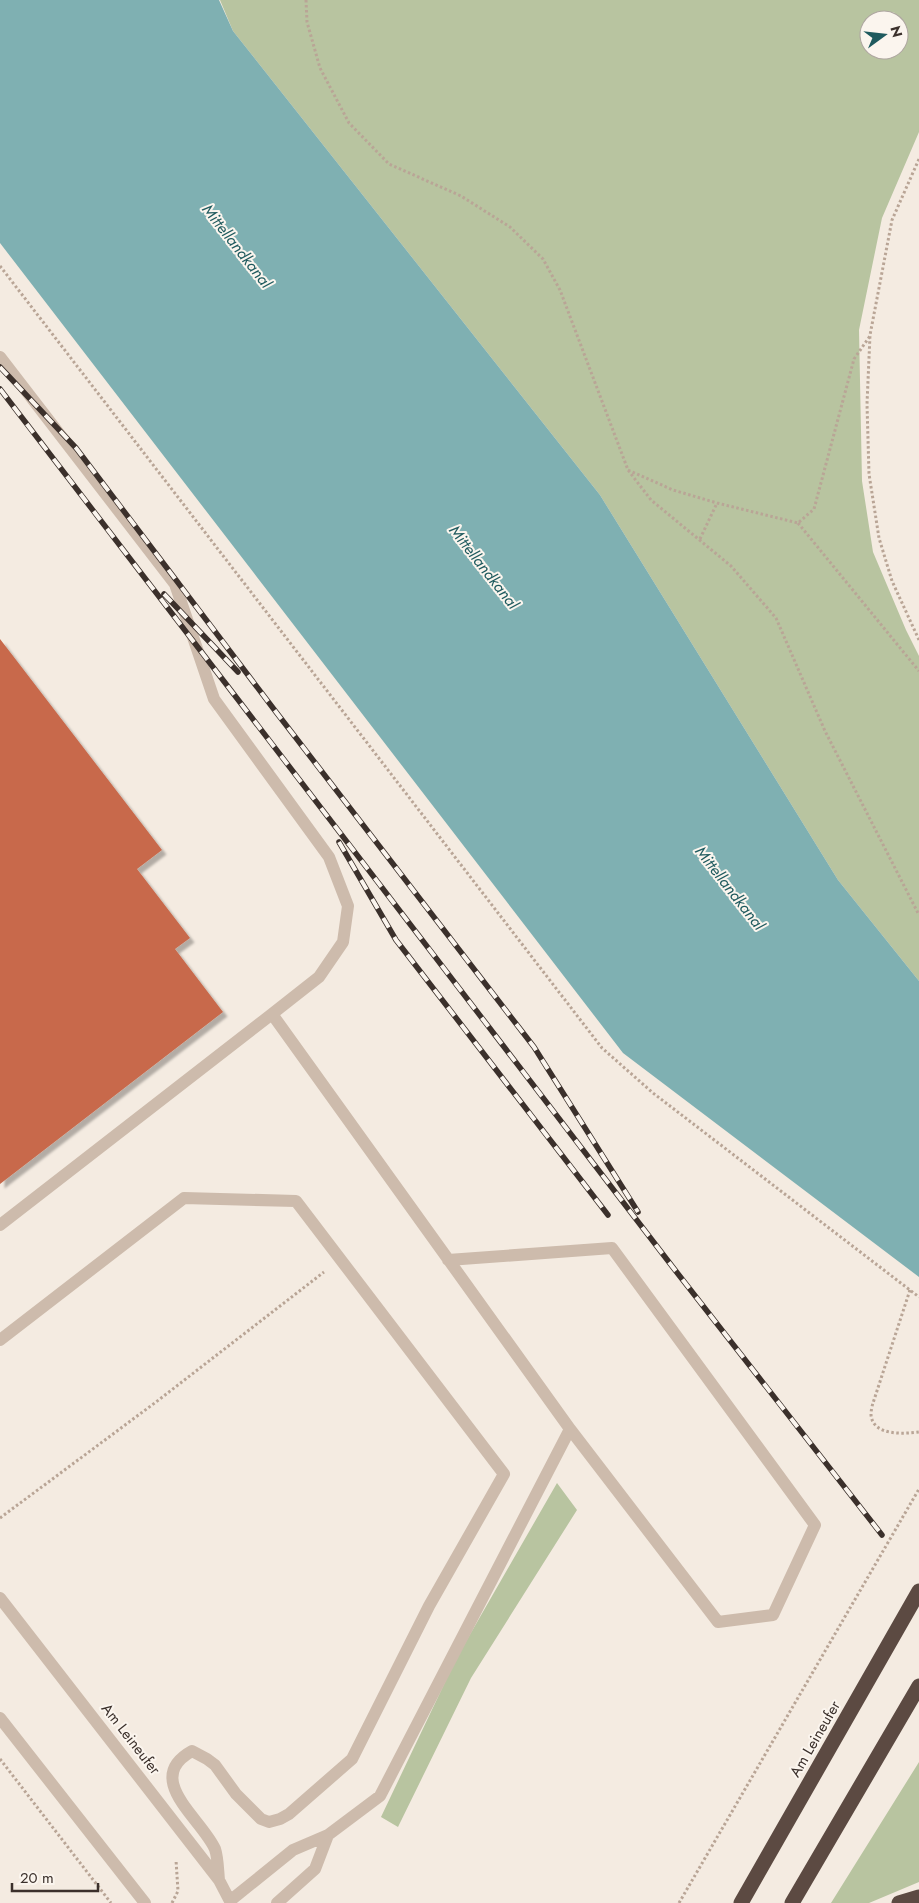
<svg xmlns="http://www.w3.org/2000/svg" width="919" height="1903" viewBox="0 0 919 1903" font-family="Jost,sans-serif">
	<defs>
		<filter id="shadow"><feDropShadow dx="4.5" dy="4.5" stdDeviation="1" flood-color="#0004"/></filter>
	</defs>
	<rect width="100%" height="100%" fill="#f4ebe1"/>
	<path fill="#b8c4a0" fill-rule="evenodd" d="M220,0H919V132L882,218L859,330L862,481L873,552L906,630L919,656V981L838,880L600,495L233,31ZM869,20H899V50H869Z
		M557,1483L577,1510L471,1678L398,1827L381,1817L457,1657Z
		M919,1762V1882L869,1903H831Z"/>
	<path fill="#7fb0b2" d="M0,0H219L233,31L600,495L838,880L919,981V1277L623,1053L0,243Z"/>
	<path fill="#c8694b" filter="url(#shadow)" d="M0,639L162,850L137,869L190,938L175,949L223,1012L0,1184Z"/>
	<g fill="none" stroke-linecap="round" stroke-linejoin="round">
		<path stroke="#b9a596" stroke-width="3" stroke-dasharray="2.5 2.5" stroke-linecap="butt" d="M306,0L307,22L320,68L349,123L389,164L461,196L510,227L543,259L560,290L628,470L651,500L731,566L776,618L825,731L919,915
			M919,159L892,220L870,335L867,404L869,474L879,538L892,581L919,640
			M0,266L602,1048L653,1093L919,1297
			M628,470L673,490L717,503L798,523L814,509L854,359L870,336
			M798,523L919,671
			M700,539L717,503
			M910,1290L873,1403C872,1406 871,1411 871,1415C873,1436 904,1434 919,1432
			M0,1518L156,1402L324,1272
			M0,1759L111,1903
			M172,1903L178,1891L176,1860
			M679,1903L919,1489"/>
		<path stroke="#cdbbac" stroke-width="12" d="M0,357L175,584L214,699L329,857L348,906L343,942L319,977L272,1014
			M0,1225L272,1014L570,1429L380,1796L328,1835L293,1850L231,1900
			M448,1260L612,1248L815,1525L773,1615L718,1622L570,1429
			M0,1340L184,1198L296,1201L504,1474L429,1606L352,1759L289,1814L280,1819L269,1822L261,1819L236,1794L215,1765L207,1759L192,1751C142,1779 202,1819 215,1849C218,1858 218,1870 219,1880
			M0,1598L219,1880L231,1903
			M0,1718L145,1903
			M277,1903L315,1869L328,1835"/>
		<path stroke="#5c4a42" stroke-width="15" d="M741,1903L919,1591
			M792,1903L919,1686
			M899,1903L919,1897"/>
		<defs>
			<path id="rail" d="M0,367L76,448L276,712L534,1047L638,1212
				M0,389L675,1270L882,1535
				M164,594L238,672
				M339,842L396,940L608,1215"/>
		</defs>
		<use href="#rail" stroke="#3b302b" stroke-width="5.5"/>
		<use href="#rail" stroke="#fbf5ee" stroke-width="4" stroke-dasharray="11" stroke-linecap="butt"/>
	</g>
	<g text-anchor="middle" dominant-baseline="central" stroke-width="4" stroke-linejoin="round" paint-order="stroke">
		<g font-size="15" fill="#3b302b" stroke="#fbf5ee">
			<text transform="translate(131 1739) rotate(52)">Am Leineufer</text>
			<text transform="translate(815 1739) rotate(-60)">Am Leineufer</text>
		</g>
		<g font-size="16" font-style="italic" fill="#1f5a5e" stroke="#fbf5ee">
			<text transform="translate(237 246) rotate(52)">Mittellandkanal</text>
			<text transform="translate(484 567) rotate(52)">Mittellandkanal</text>
			<text transform="translate(730 888) rotate(52)">Mittellandkanal</text>
		</g>
	</g>
	<g transform="translate(884 35) rotate(75)"><circle r="24" fill="#fbf5ee" stroke="#aea6a0"/>
	<path d="M0-4L9 19L0 12L-9 19Z" fill="#1f5a5e"/>
	<text y="-8" font-size="14" font-weight="bold" text-anchor="middle" fill="#3b302b">N</text>
	</g>
	<path d="M12 1883v8h86v-8" fill="none" stroke="#3b302b" stroke-width="2.5"/>
	<text x="20" y="1883" font-size="15" fill="#3b302b" stroke="#fbf5ee" stroke-width="4" paint-order="stroke">20 m</text>
</svg>
